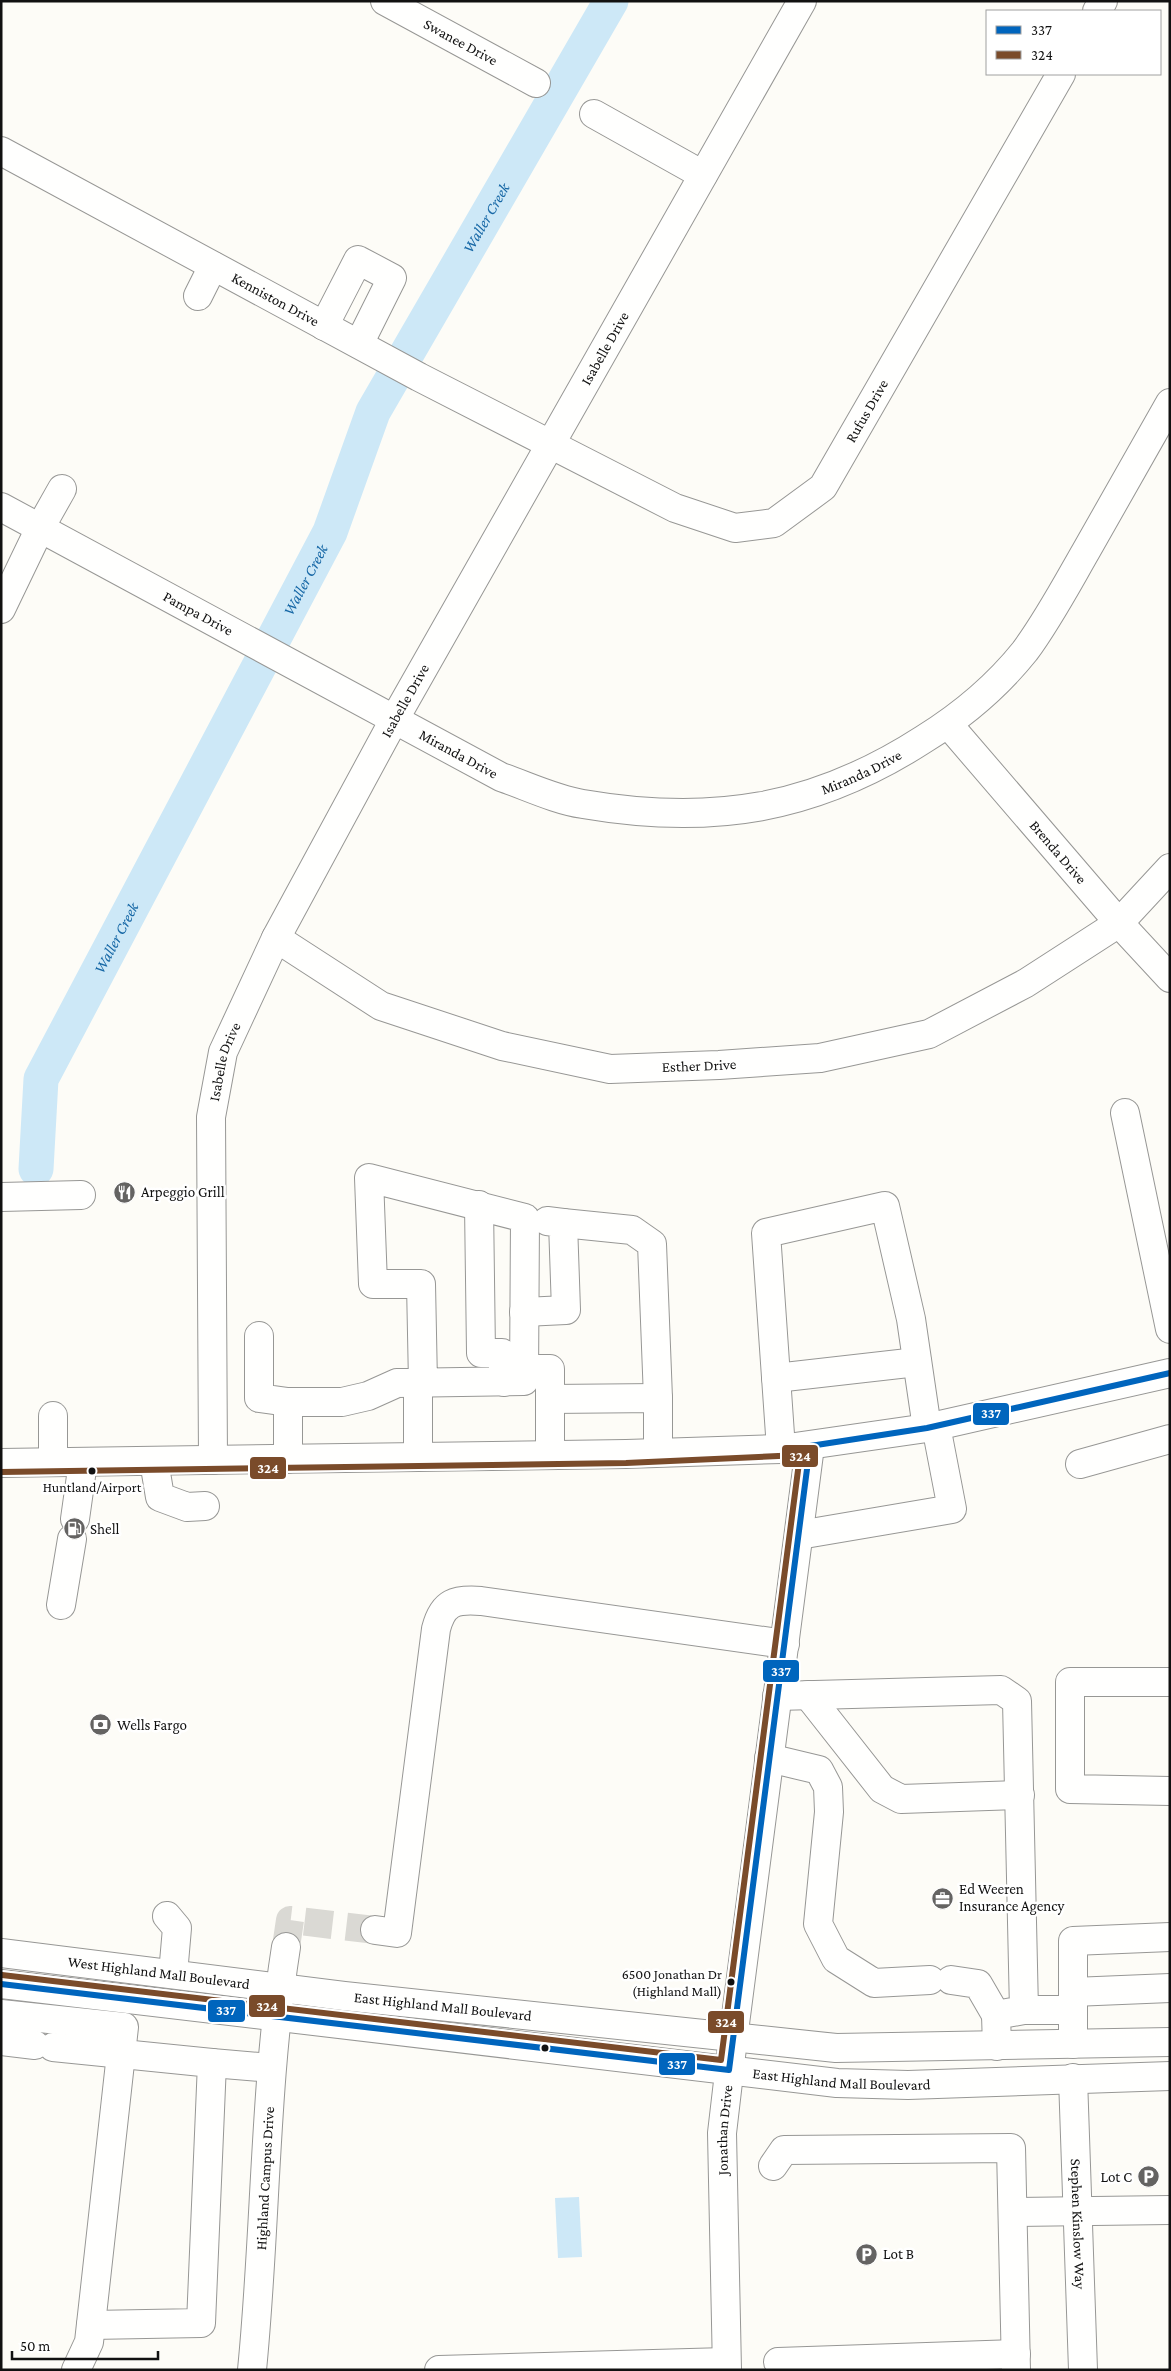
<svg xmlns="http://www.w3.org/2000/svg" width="1171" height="2371" viewBox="0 0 1171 2371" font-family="'Crimson Pro',serif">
	<rect width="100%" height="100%" fill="#fdfcf7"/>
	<path fill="#cde8f7" d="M579,2197L582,2257L558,2258L555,2198Z"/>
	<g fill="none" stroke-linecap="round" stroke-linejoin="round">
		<path stroke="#cde8f7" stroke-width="35" id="s1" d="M36,1169L41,1079L330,532L373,412L611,1"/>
		<path stroke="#dad9d4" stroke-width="28" stroke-dasharray="28 14" stroke-linecap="butt" d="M286,1947L290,1920L375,1930"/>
		<defs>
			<g id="minor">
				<path id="s2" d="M385,1L536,83"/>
				<path d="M1097,11L1103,1"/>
				<path d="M594,114L703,175"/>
				<path id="s3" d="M1,151L419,377L675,508L735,528L774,523L823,487L1061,74"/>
				<path d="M198,296L213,266"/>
				<path d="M324,326L358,260L392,278L359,344"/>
				<path id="s4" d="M1,507L501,777C527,786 556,800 583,804C711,826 814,810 924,739C961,716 997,686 1025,651C1048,620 1067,584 1086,551C1114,501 1142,452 1170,403"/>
				<path d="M1,609L40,528L62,489"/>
				<path id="s5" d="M948,724L1119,923L1170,978"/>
				<path id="s6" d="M276,938L381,1006L502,1046L610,1069L719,1065L820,1058L929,1034L1026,983L1119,923L1170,868"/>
				<path d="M1125,1113L1170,1329"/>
				<path d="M1,1197L81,1195"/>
				<path d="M479,1205L481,1353H502L504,1382"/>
				<path d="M563,1223L632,1230L652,1244L658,1398"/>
				<path d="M524,1312L566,1310L563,1223L547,1221"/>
				<path d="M259,1336V1398L288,1402H342L368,1396L397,1383L524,1381L525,1218L369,1178L373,1284H421L423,1383"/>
				<path d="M524,1369H550V1455"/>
				<path d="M776,1378L917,1362"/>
				<path d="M418,1383V1457"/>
				<path d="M550,1399L658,1398V1452"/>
				<path d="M288,1402V1459"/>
				<path d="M53,1416V1462"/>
				<path d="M781,1449L766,1233L885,1206L911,1319L927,1428"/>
				<path id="s7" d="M213,1460L211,1117L223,1052L276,938L394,720L802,1"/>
				<path d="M154,1461L160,1497L187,1507L205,1506"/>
				<path d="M1,1463L626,1454L781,1449L927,1428L1170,1373"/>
				<path d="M1080,1464L1170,1439"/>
				<path d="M75,1519L83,1462"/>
				<path d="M799,1535L952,1509L936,1426"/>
				<path d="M61,1605L72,1539"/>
				<path d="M1170,1682H1070V1789L1170,1791"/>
				<path d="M808,1695L882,1789L901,1799L1020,1795"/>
				<path d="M777,1696L1001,1690L1017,1701L1024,2010L996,2015L997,2046"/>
				<path d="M769,1758L819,1770L828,1787L829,1812L818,1924L836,1959L874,1983L930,1980"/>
				<path d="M167,1916L177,1928L173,1974"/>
				<path d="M375,1930L397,1933L436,1629C443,1602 455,1599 481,1601L785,1644"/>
				<path id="s8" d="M1,1953L344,1996L836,2048L1170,2042"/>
				<path d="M951,1980L978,1984L996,2015"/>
				<path id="s9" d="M1,1984L837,2083L908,2085L1170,2076"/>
				<path d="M1073,1992L1170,1988"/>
				<path d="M1024,2010H1073"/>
				<path d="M1,2014L124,2027L89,2342L76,2370"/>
				<path d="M1,2041L35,2045"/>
				<path d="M1073,2044V1941L1170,1937"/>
				<path d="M53,2047L212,2063L201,2323L91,2325"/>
				<path d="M212,2063L271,2068"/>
				<path id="s10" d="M1073,2078L1083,2370"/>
				<path d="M773,2166L784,2150L1011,2148L1016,2370"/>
				<path d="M1013,2212L1170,2210"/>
				<path d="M778,2362L1016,2354"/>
				<path id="s11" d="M252,2370C266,2229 264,2087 286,1947"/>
				<path d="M439,2370L726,2362"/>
				<path id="s12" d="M727,2370L722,2133L733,2039L810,1446"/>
			</g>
		</defs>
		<use href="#minor" stroke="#979795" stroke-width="30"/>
		<use href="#minor" stroke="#fffffe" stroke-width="28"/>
		<defs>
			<path id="bus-1" d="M810,1446L927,1428L1170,1373
				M1,1984L729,2070L810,1446"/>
			<path id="bus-2" d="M1,1472L626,1463L800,1455L721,2060L2,1975"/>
		</defs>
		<use href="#bus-1" stroke="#fff" stroke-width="10"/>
		<use href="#bus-2" stroke="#fff" stroke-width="10"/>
		<use href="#bus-1" stroke="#0065bd" stroke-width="6"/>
		<use href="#bus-2" stroke="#7a4b2a" stroke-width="6"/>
	</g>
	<defs>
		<symbol id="restaurant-disc" viewBox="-11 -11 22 22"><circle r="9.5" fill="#646362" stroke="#fff"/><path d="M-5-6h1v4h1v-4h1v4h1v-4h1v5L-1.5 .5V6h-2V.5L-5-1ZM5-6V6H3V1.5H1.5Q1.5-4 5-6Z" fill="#fff"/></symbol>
		<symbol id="fuel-disc" viewBox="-11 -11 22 22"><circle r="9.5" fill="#646362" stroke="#fff"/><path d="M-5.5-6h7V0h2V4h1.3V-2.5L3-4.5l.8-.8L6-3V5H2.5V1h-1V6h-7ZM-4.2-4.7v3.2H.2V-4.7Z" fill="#fff"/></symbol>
		<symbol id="bank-disc" viewBox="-11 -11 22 22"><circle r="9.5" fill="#646362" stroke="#fff"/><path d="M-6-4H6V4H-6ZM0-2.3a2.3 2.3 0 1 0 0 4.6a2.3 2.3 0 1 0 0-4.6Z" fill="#fff"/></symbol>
		<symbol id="office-disc" viewBox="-11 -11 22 22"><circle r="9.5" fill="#646362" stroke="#fff"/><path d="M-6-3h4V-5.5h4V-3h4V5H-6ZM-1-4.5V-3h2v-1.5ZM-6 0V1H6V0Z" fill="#fff"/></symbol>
		<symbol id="parking-disc" viewBox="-11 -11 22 22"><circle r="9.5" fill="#646362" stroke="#fff"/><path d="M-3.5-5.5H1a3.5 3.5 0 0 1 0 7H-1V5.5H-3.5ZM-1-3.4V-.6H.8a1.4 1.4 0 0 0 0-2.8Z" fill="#fff"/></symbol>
	</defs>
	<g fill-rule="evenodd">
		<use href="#restaurant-disc" x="112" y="1180" width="25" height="25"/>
		<use href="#fuel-disc" x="62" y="1516" width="25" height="25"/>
		<use href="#bank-disc" x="88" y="1712" width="25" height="25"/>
		<use href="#office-disc" x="930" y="1886" width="25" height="25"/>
		<use href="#parking-disc" x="1136" y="2164" width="25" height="25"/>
		<use href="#parking-disc" x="854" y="2242" width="25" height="25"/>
	</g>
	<g fill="#111" stroke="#fff" stroke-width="2">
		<circle cx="92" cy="1471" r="4.5"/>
		<circle cx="731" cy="1982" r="4.5"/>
		<circle cx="545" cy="2048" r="4.5"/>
	</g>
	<g text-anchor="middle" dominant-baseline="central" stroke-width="5" stroke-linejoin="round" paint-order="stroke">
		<g font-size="14" fill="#111" stroke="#fff">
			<text x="92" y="1487">Huntland/Airport</text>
			<text x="722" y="1974" text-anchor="end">6500 Jonathan Dr<tspan x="722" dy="17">(Highland Mall)</tspan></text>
		</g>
		<g font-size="15" fill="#111" stroke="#fff">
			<text stroke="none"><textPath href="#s2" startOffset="86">Swanee Drive</textPath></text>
			<text stroke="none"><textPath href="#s3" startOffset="312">Kenniston Drive</textPath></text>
			<text stroke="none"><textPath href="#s7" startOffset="1210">Isabelle Drive</textPath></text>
			<text stroke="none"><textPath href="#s3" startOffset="1014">Rufus Drive</textPath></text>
			<text stroke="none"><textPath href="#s4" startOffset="224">Pampa Drive</textPath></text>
			<text stroke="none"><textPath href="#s7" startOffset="805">Isabelle Drive</textPath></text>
			<text stroke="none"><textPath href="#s4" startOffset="520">Miranda Drive</textPath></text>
			<text stroke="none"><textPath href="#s4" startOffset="940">Miranda Drive</textPath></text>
			<text stroke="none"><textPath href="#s5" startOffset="169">Brenda Drive</textPath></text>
			<text stroke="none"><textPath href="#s7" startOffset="400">Isabelle Drive</textPath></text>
			<text stroke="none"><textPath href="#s6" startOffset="452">Esther Drive</textPath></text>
			<text stroke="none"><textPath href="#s8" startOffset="159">West Highland Mall Boulevard</textPath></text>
			<text stroke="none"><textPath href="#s8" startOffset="445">East Highland Mall Boulevard</textPath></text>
			<text stroke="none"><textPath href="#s9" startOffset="846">East Highland Mall Boulevard</textPath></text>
			<text stroke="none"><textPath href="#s12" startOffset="240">Jonathan Drive</textPath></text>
			<text stroke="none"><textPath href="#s11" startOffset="192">Highland Campus Drive</textPath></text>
			<text stroke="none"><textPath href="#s10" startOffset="146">Stephen Kinslow Way</textPath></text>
		</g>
		<g font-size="15" fill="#111" stroke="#fff" text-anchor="start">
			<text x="141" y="1192">Arpeggio Grill</text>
			<text x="90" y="1529">Shell</text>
			<text x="117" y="1725">Wells Fargo</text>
			<text x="959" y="1889">Ed Weeren<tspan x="959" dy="17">Insurance Agency</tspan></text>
			<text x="1132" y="2177" text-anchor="end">Lot C</text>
			<text x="883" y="2254">Lot B</text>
		</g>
		<g font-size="16" font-style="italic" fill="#1768a6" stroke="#fff">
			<text stroke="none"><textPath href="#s1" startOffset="1061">Waller Creek</textPath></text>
			<text stroke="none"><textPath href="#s1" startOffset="655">Waller Creek</textPath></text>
			<text stroke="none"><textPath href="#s1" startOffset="250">Waller Creek</textPath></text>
		</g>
	</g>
	<g stroke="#fff" stroke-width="2">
		<rect x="972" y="1402" width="38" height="24" rx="5" fill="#0065bd"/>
		<rect x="781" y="1444" width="38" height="24" rx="5" fill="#7a4b2a"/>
		<rect x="249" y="1456" width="38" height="24" rx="5" fill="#7a4b2a"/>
		<rect x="762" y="1659" width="38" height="24" rx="5" fill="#0065bd"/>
		<rect x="248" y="1994" width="38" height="24" rx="5" fill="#7a4b2a"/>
		<rect x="207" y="1999" width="39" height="24" rx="5" fill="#0065bd"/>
		<rect x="707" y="2010" width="38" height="24" rx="5" fill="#7a4b2a"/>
		<rect x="658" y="2052" width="38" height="24" rx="5" fill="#0065bd"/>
	</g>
	<g font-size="14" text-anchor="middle" font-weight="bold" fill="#fff">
		<text x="991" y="1418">337</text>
		<text x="800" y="1461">324</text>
		<text x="268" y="1473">324</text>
		<text x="781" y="1676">337</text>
		<text x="267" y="2011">324</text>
		<text x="226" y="2015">337</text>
		<text x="726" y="2027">324</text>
		<text x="677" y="2069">337</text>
	</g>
	<rect width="1171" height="2371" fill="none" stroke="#111111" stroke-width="5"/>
	<rect x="986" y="10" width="175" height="65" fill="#ffffff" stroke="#a0a0a0"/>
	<rect x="996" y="26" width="25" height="8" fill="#0065bd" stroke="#a0a0a0"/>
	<text x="1031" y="35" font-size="15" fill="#111111">337</text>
	<rect x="996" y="51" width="25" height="8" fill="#7a4b2a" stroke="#a0a0a0"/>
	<text x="1031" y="60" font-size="15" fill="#111111">324</text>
	<path d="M12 2351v8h146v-8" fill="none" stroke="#111111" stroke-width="2.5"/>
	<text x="20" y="2351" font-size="15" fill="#111111" stroke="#ffffff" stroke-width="4" paint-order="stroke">50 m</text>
</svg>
